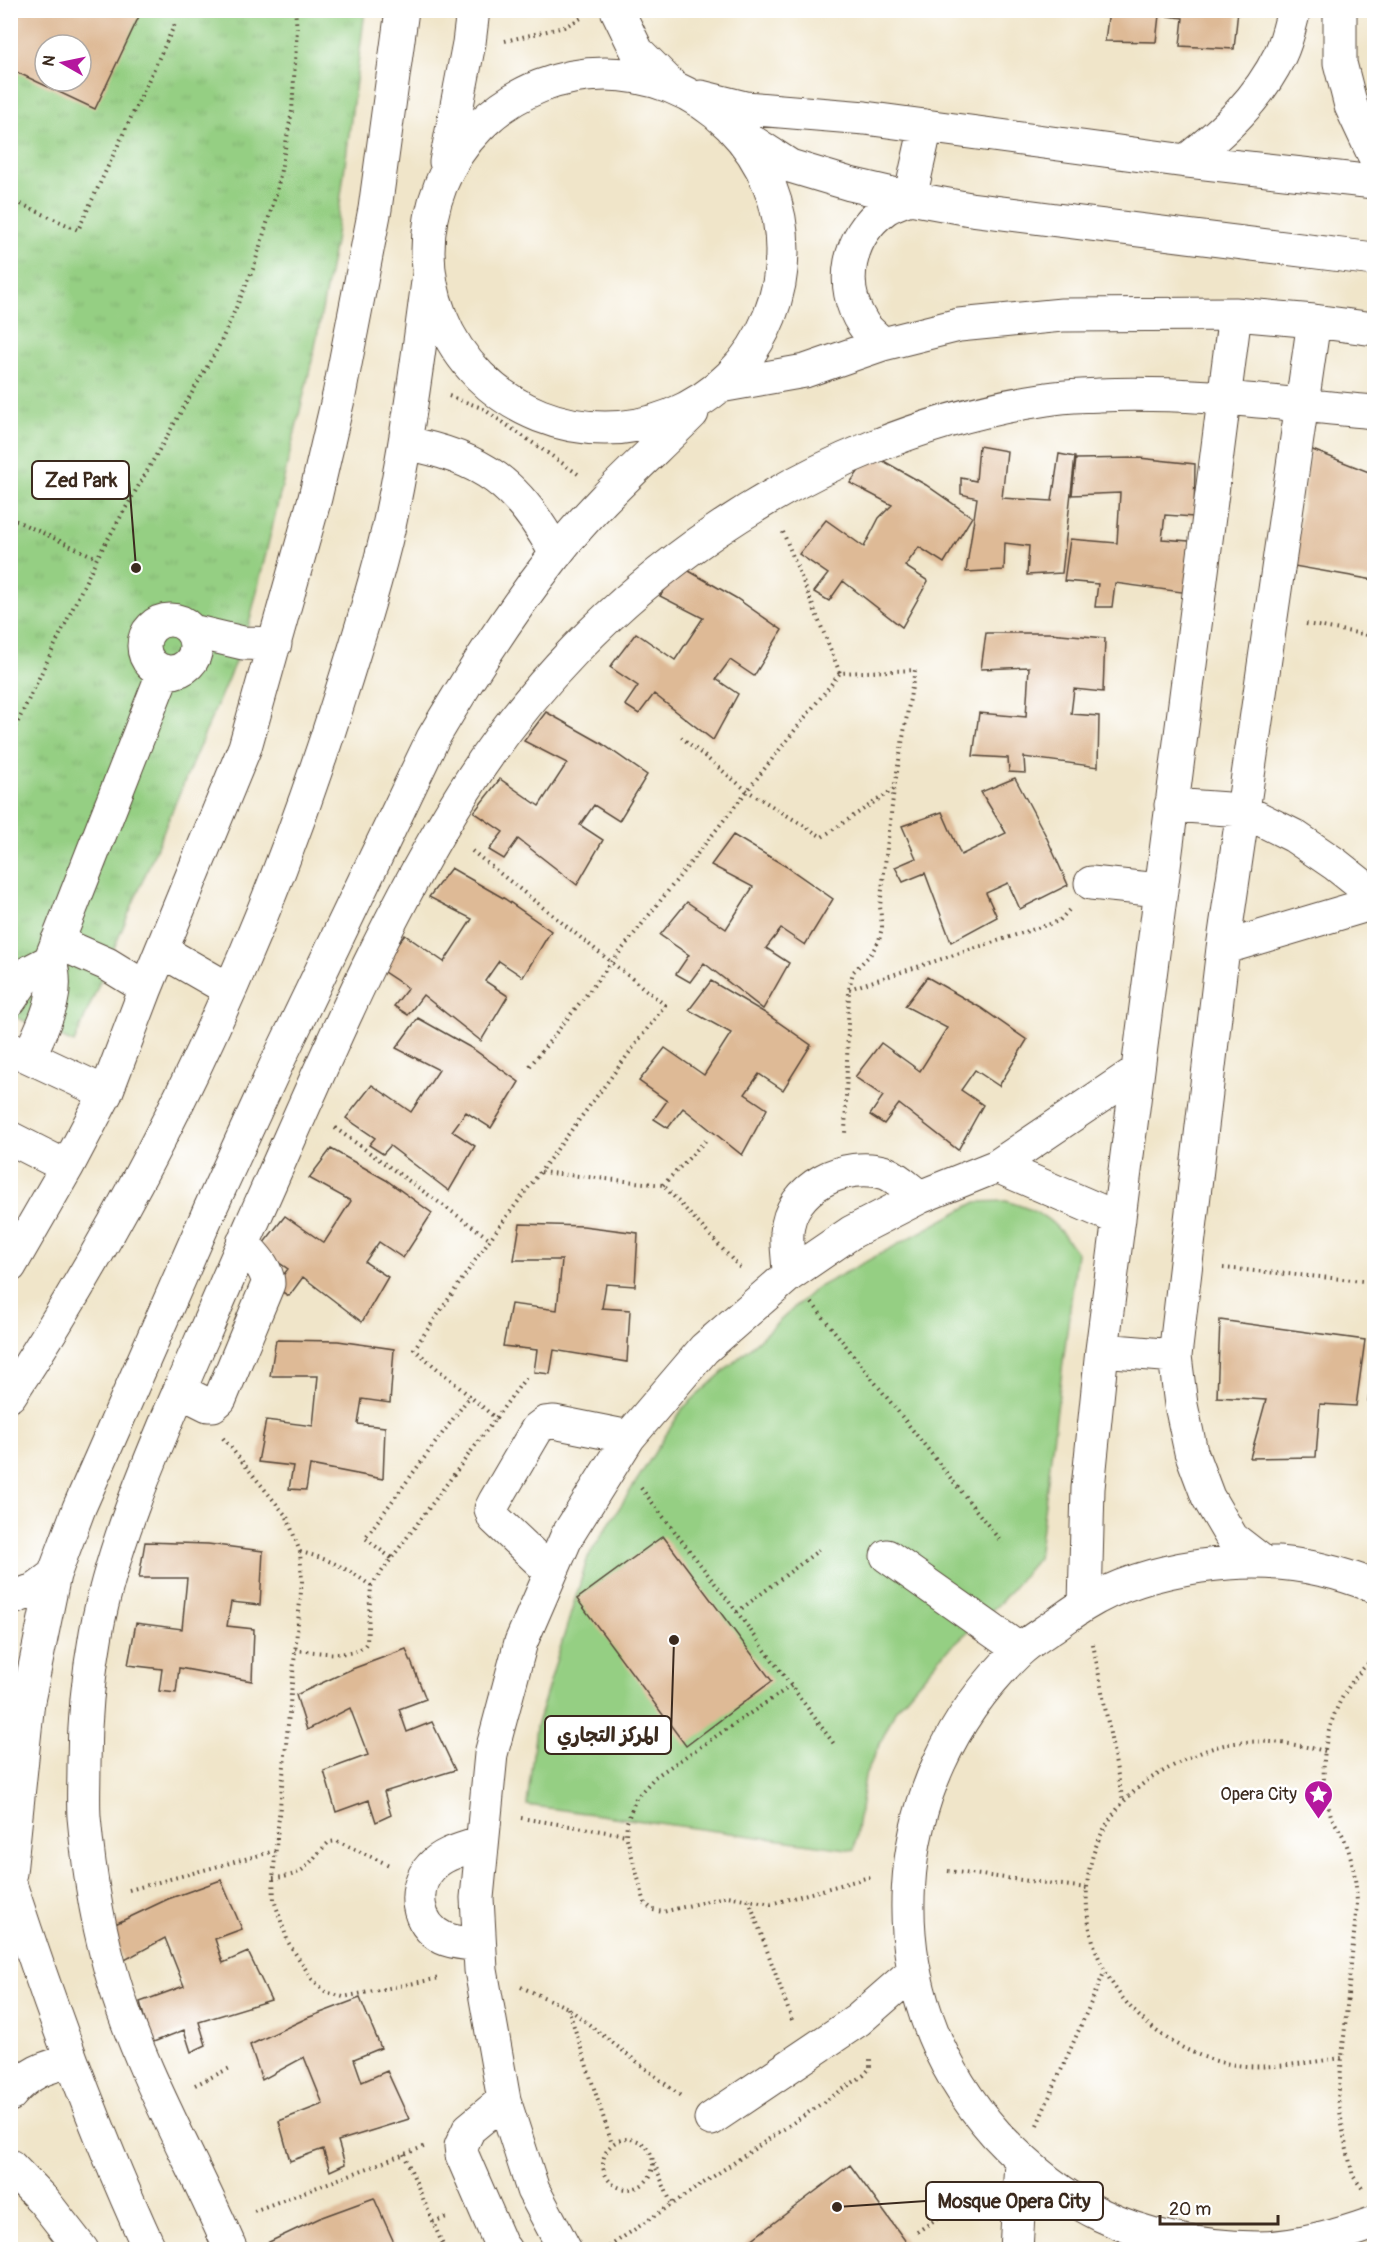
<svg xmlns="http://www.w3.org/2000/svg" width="1385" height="2260" viewBox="0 0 1385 2260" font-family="Pangolin,'Playpen Sans Arabic',sans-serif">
	<defs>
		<pattern id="park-tufts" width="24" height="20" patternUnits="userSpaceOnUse" patternTransform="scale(1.5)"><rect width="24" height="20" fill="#95cf83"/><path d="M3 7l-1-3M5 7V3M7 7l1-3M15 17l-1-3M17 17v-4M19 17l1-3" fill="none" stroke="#81b271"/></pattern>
	</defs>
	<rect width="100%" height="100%" fill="#fff"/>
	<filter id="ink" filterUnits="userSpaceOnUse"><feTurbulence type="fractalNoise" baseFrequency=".0167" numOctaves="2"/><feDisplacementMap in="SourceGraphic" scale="12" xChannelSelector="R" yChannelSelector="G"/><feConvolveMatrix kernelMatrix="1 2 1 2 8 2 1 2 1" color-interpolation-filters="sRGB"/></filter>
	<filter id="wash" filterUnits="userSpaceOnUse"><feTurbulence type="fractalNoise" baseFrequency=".008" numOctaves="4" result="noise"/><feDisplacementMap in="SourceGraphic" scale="24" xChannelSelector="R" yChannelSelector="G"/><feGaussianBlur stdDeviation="1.35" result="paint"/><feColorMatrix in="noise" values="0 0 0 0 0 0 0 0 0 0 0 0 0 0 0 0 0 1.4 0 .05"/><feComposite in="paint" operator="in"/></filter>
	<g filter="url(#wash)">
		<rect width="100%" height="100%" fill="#f0e5c9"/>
		<path fill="url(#park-tufts)" stroke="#687c50" stroke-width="1.5" fill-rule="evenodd" d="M11,11H365L335,242L314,352L250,620L243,643L74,1043L11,1015ZM45,45H81V81H45Z"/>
		<path fill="#95cf83" stroke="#687c50" stroke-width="1.5" d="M1006,1201C1045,1213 1054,1220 1077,1253L1038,1558L1001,1602L944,1653L896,1709L865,1776L854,1850L527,1805L536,1727L588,1557L683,1408L815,1289L976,1202Z"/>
		<g id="blocks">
			<path fill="#deba96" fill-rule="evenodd" d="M10,10H142L95,109L10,69ZM45,45H81V81H45Z
				M1109,10H1238L1234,49L1180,46L1183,18L1159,15L1156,42L1105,41Z
				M979,446L1007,451L1002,498L1052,501L1059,454L1075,457L1062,573L1027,575L1029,546L1005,543L1004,570L966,572L977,498L961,494V478L976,481Z
				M1310,449L1374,474V580L1294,566Z
				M871,454L926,485L972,517L944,563L919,547L905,566L928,581L902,627L843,581L829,601L814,592L828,574L799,554L826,520L864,547L879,518L892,505L850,483Z
				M1139,458L1195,464L1194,517L1165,515L1162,539L1189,541V593L1115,583L1112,607H1095L1098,584L1064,581L1070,539L1117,543L1120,493L1072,495L1076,459Z
				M682,567L736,598L782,630L754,676L730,660L716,679L738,694L713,740L654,694L639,714L625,705L638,686L610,667L636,633L675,660L703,618L660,596Z
				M986,633H1049L1105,638L1103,692L1074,689L1071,714L1099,716L1098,767L1024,757L1025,773L1009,772L1008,758L973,756L979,713L1026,717L1029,667L981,669Z
				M546,712L601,743L647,775L619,821L594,805L580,825L603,840L577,885L518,839L504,859L489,850L503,832L474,812L500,779L539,806L567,763L524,741Z
				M1015,778L1045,834L1068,885L1020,909L1008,883L986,893L997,917L951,942L925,873L903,882L895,867L916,858L902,826L942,812L961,855L1006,833L981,792Z
				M733,835L787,867L833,899L805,945L781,929L766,948L789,963L763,1009L704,963L690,982L676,974L689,955L660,935L687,902L726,929L753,887L711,865Z
				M451,868L505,899L551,931L523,977L499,961L485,981L508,996L481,1041L423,995L408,1015L394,1006L408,988L378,968L405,935L444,962L472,919L429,897Z
				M927,977L981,1008L1027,1040L999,1086L975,1070L961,1090L983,1105L958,1150L899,1104L884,1124L870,1115L883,1096L855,1077L881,1043L920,1071L947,1028L905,1006Z
				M711,981L765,1013L811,1045L783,1090L759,1074L745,1094L767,1109L742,1155L683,1108L668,1128L654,1119L667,1101L639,1081L665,1048L704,1075L731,1033L689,1010Z
				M418,1018L473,1049L519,1082L491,1128L466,1112L452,1131L475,1146L449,1191L390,1146L383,1154L369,1145L375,1138L346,1118L372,1085L411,1112L439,1070L396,1048Z
				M331,1149L386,1180L432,1213L403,1258L379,1242L365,1262L388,1277L362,1322L303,1277L289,1296L274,1287L288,1269L259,1249L285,1216L324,1243L351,1201L309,1178Z
				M520,1224L583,1226L638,1233L635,1286L606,1284L602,1308L630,1310L627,1362L554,1350L550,1374L534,1372L537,1350L503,1346L511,1304L557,1310L562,1260H514Z
				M1220,1320L1365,1340L1356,1406L1320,1404L1316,1457L1250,1458L1266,1400L1217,1397Z
				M276,1340L338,1341L394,1349L390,1403L362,1399L358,1424L385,1427L383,1479L310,1465L306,1490L289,1489L293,1466L258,1462L266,1420L313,1426L318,1376H270Z
				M1373,1362L1374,1401H1368Z
				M663,1536L772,1681L686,1746L577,1599Z
				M145,1542L208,1544L263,1551L260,1605L231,1602L227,1626L254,1629L252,1681L179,1668L176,1693L159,1691L162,1669L128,1665L136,1623L182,1629L187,1578H139Z
				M406,1649L426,1699L399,1709L407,1732L432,1722L455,1770L384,1792L391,1815L376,1822L369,1800L336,1812L324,1771L368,1755L350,1708L307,1730L296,1695L352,1669Z
				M221,1880L242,1929L215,1939L223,1963L248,1952L271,2000L199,2022L206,2045L191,2052L184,2030L151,2043L140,2002L184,1986L165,1938L123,1961L111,1926L168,1899Z
				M360,1998L381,2048L354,2059L362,2082L387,2071L409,2119L338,2141L345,2164L330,2171L323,2149L290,2161L279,2121L323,2104L304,2057L262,2080L250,2045L307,2018Z
				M850,2165L912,2250H738Z
				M374,2198L396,2247L388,2250H267L265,2244L322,2217Z"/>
		</g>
	</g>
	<g filter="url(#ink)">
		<use href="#blocks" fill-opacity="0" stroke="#564638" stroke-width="1.5"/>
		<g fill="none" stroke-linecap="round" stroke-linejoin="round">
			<defs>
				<path id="minor" d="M617,10L637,51L670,84
					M1340,10V63L1351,106L1374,155
					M428 251a177 177 0 1 1 354 0a177 177 0 1 1-354 0Z
					M701,97L745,108L865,118L1186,161L1374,182
					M745,137L790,166L850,184L910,198L970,209L1057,220L1374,259
					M1186,161C1225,130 1258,100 1280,55C1287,41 1290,25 1294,10
					M446,162L469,43L473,10
					M883,344C877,338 868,332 863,324C838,286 848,236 885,209C892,204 902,201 910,198L926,126
					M720,386L805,371L883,344L959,325L1062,315L1235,314L1314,321L1374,329
					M405,443C482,457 520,485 556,554
					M144 646a26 26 0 1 1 52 0a26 26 0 1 1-52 0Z
					M192,631L243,643L275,644
					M1171,805L1242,810L1294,836L1335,864L1374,895
					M1091,883L1160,890
					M57,942L107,964L146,988
					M1223,948L1374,903
					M162,951L230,990
					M10,1000L29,972L50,961
					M10,1048L106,1093
					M29,1057C43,1024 61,997 50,961L164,671
					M10,1138L67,1167
					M997,1166L1119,1219
					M10,1266L67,1167L106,1093L146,988L245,747L315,498L339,395L375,209L402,10
					M789,1275C789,1261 786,1246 787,1233C789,1187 846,1160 886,1173C898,1178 910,1190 920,1197
					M1102,1350L1175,1356
					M180,1391L208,1405H213L220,1399L268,1284C268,1268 253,1255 243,1243
					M10,1395C150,1182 260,949 337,706C356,647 375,587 389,526C407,443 418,358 429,274
					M887,1556L1020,1650
					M1263,1562L1232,1538L1208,1497L1191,1452L1181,1405L1175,1356L1223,948L1314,321
					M551,1572L494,1518L491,1509L495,1501L537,1429L545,1423L554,1422L629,1437
					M1374,1586C1358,1580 1341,1574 1323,1570C1251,1552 1147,1566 1084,1605C1074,1611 1065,1618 1056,1624C1044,1633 1029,1641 1018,1652C882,1783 869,1992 996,2134C1027,2167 1060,2195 1101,2215C1150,2239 1204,2247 1257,2248C1297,2248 1337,2236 1374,2223
					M10,1599L34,1590L54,1575
					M1085,1604L1088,1488L1102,1350L1235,314
					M10,1873L28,1701L54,1575L79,1508L210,1209L278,1061L433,738C470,675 510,613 555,555C595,503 646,459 692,413
					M12,1890C52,2012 96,2133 150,2250
					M479,1945C468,1943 453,1943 443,1938C416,1925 411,1888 431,1867C443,1853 465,1849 481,1843
					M10,2095C27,2074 45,2066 71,2062
					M504,2100L469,2129L461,2146L462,2155L501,2245L505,2250
					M711,2119L858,2020L914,1971
					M10,2166L43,2200L82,2250
					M231,2250C194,2163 142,2075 115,1985C98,1930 89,1874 84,1817C83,1799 84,1782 84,1764C84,1720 88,1677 96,1633C112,1546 152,1455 187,1373C208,1325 229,1276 250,1228C315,1083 379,926 464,791C592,588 808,435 1047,399C1064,396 1082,396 1099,395C1191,391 1283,404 1374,412
					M565,2250L533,2190L504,2100L481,1970L477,1898L491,1754L521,1642L567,1536L629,1437L704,1349L789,1275L852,1232L920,1197L997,1166L1136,1072
					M1016,2250L1021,2161"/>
			</defs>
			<use href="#minor" stroke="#564638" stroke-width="35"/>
			<path stroke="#564638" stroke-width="4" stroke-dasharray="1.5 4.5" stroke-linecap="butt" d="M505,41L564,27L583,17
				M10,199L78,230L175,24
				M449,396L482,408L578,474
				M10,518L97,558
				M783,532L840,673
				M1306,624L1374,636
				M681,737L746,790L822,837L894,789
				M10,738L97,558L220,344L253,269L277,191L292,111L297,29L295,10
				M472,851L665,1005L490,1239L414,1349L499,1421
				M849,989L1059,921L1069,910
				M530,1066L840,673L915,670L894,789L880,906L882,927L879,941L870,955L853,972L849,989L845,1136
				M335,1128L490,1239
				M541,1172L663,1185L742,1270
				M663,1185L708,1138
				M1223,1268L1374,1282
				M812,1303L1002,1543
				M223,1438L287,1517L300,1552L302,1581L273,1878L274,1900L288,1942L312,1979L326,1992L343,1997L440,1978
				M641,1488L737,1612L834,1744
				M300,1552C327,1558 349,1569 371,1586
				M391,1558L365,1538L470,1396
				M737,1612L819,1550
				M1093,1644L1123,1802
				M295,1650C314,1651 358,1661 367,1642L371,1586L527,1376
				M791,1686L655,1777L636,1798L627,1822L626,1835L645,1903L653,1910L663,1912L728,1896L771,1904L873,1876
				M1325,1751C1295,1744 1266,1739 1235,1743C1212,1746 1191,1756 1171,1767C1162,1772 1152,1777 1144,1783C1066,1843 1071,1950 1138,2015C1160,2037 1189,2054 1220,2062C1260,2072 1302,2063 1342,2058
				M521,1818L626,1835
				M948,1871L1087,1888
				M273,1878C307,1876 307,1863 329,1842L337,1841L391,1866
				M129,1890L275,1851
				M749,1900L792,2020
				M521,1987L568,2008L682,2097
				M568,2008L612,2144
				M195,2085L232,2067
				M1037,2125L1104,1973
				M603 2164a25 25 0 1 1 50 0a25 25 0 1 1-50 0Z
				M404,2154L445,2250
				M654,2163L672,2205
				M1362,2188L1353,2176L1344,2137L1338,2099L1357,1903C1356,1879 1353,1858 1343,1836C1339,1828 1332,1821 1330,1812C1313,1758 1331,1695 1374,1658
				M254,2211L426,2146
				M433,2222L449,2216
				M917,2232L983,2187
				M604,2250L864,2075L870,2068V2055"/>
			<use href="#minor" stroke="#fff" stroke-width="33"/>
		</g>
	</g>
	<defs>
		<symbol id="sight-pin" viewBox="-11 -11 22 30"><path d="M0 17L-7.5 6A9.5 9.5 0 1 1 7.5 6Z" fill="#b5179e" stroke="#fff"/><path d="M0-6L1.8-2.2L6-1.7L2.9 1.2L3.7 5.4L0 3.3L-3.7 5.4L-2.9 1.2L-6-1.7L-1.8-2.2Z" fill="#fff"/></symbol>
	</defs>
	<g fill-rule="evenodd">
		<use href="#sight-pin" x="1302" y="1778" width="33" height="45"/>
	</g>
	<g text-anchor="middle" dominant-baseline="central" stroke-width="5" stroke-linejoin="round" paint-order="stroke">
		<g font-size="18" fill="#3b2a1e" stroke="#fff" text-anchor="end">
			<text x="1297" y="1794">Opera City</text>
		</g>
	</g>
	<path fill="none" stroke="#3b2a1e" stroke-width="2" d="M136 568L129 480M674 1640L671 1735M837 2207L926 2201"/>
	<g fill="#3b2a1e" stroke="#fff" stroke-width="2">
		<circle cx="136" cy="568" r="6"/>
		<circle cx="674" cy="1640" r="6"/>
		<circle cx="837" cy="2207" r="6"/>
	</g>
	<g fill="#fff" stroke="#3b2a1e" stroke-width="2">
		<rect x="32" y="461" width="97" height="38" rx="6"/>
		<rect x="545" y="1716" width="126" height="38" rx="6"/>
		<rect x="926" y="2182" width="177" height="38" rx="6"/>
	</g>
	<g font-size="20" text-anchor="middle" font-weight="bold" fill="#3b2a1e">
		<text x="81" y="487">Zed Park</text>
		<text x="608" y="1742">المركز التجاري</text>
		<text x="1014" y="2208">Mosque Opera City</text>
	</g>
	<rect width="1385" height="2260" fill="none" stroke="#fff" stroke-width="36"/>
	<g transform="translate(63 63) rotate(279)"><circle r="28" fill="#ffffff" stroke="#b1aaa5" stroke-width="1.5"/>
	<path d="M0-4.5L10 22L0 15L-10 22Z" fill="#b5179e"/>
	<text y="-9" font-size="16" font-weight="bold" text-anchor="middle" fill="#3b2a1e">N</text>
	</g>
	<path d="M1160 2215v9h118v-9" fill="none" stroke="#3b2a1e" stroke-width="3"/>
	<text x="1169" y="2215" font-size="18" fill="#3b2a1e" stroke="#ffffff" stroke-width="4.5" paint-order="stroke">20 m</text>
</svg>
